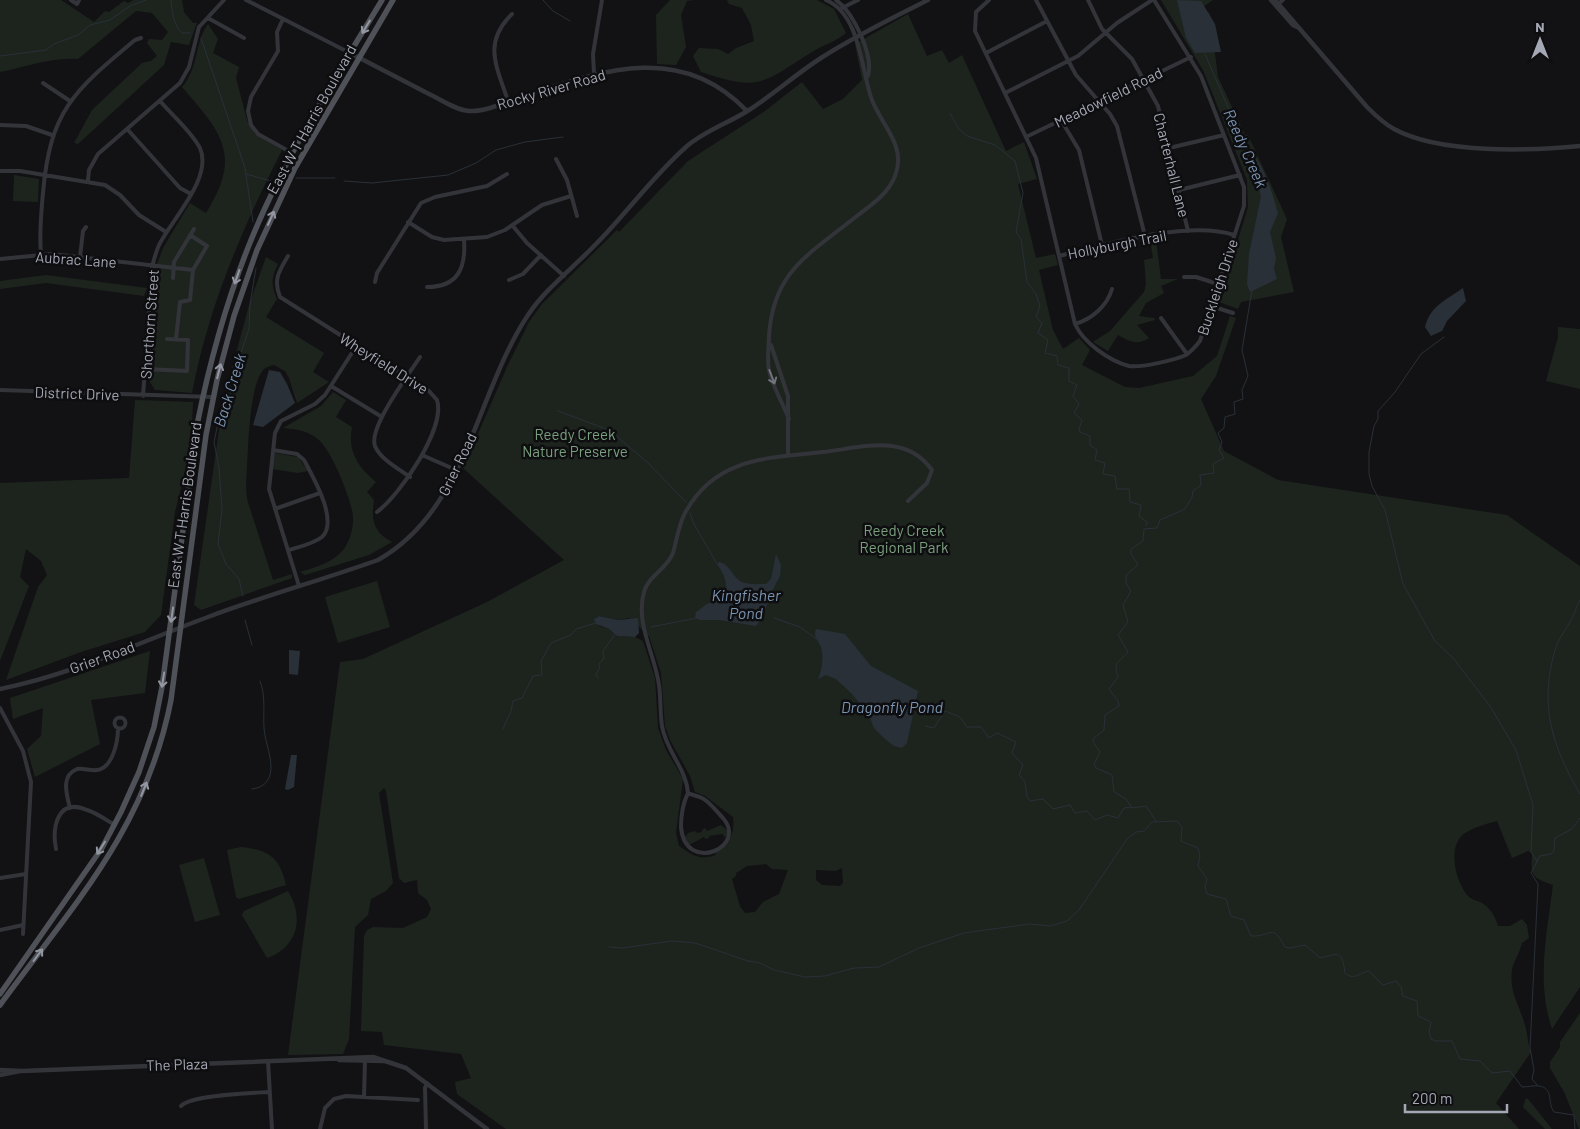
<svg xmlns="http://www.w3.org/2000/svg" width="1580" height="1129" viewBox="0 0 1580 1129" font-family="Barlow,sans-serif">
	<rect width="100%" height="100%" fill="#121214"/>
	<path fill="#1d241e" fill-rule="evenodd" d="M0,0H61L94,22L105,11L109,12L124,1L128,3L133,0H182L184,12L193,23H197L189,45L171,42L164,65L78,144L74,143L92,110L142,63L151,61L157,56L147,43L149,39L162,40L168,32L152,13L136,11L78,59C51,57 26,67 0,72Z
		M670,0H694L687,1L681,15L686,47L676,65L657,64L656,15Z
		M727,0H817L834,9L846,33C837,41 823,45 812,52C762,83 761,92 701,72L693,56L699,48L718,49L728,54L736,48L754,41L751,25L742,8L729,4Z
		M1161,0H1213L1203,7L1210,14L1218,77L1245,135H1248L1287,219L1281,237L1294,292L1241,302L1238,309L1219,302L1248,207L1247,180L1203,70Z
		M908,14L927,56L942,50L949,63L962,55L1006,151L1024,142L1037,179L1018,184L1036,258L1055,254L1058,265L1039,270L1053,330L1063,349L1079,338L1090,350L1082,365L1125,387L1139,388L1193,376L1217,356L1230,316L1236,318L1216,376L1201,399L1224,451L1278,480L1507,515L1580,566V987L1552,1029C1536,982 1547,933 1553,885C1530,877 1531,876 1532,853L1528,851L1512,858L1497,821C1469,829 1451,833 1455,865C1456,875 1462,890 1469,897C1471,899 1477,901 1480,902C1490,907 1495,916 1498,926H1510L1522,919L1527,925L1529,938L1522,943C1520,952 1514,961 1512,969C1509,991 1518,1002 1524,1022C1528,1032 1527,1042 1531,1052L1496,1103L1519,1129H506L457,1094L455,1082L471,1078L461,1054L384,1045L382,1032L361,1031L364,936L367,930L373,927L403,928L427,917L431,909L427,900L418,893L417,880L404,883L399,878L386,791L384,788L379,793L393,883L386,891L371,899L368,915L355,927L349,1039L343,1054L288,1055L340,662L363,659L487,602L564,560L463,468L507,367L529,322L542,304L617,230L619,232L688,161L765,111L802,82L823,109L843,99L862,80L855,44ZM599,616L618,620L629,618L649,636L661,673L665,726L670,740L690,776L695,792L705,796L733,817C735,833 730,843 715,853L716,855C700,861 692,855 679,846L676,833L683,779L666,750L658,728L655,678L643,641L635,637L617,636L609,629L599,626L595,618ZM766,864L772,869L788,870L779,894L763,902L755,912L745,913L740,906L732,879L736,876V873L747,866ZM842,868L843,883L840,886L822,885L816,880V870L836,871Z
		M208,24L218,39L213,53L239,67L236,78L247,120L255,134L282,150C242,229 209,305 192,393L155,390L150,382L157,264L163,248L190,203L206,213C243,155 221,132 182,87C199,68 194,44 208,24Z
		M14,175L39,179L38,202L13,201Z
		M1150,240H1156L1161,279H1178L1161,286L1164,293L1146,303L1139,316L1154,318L1155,320L1137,325L1149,338C1137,346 1129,341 1118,335L1108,351L1093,342L1110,331L1144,292L1146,284L1144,260L1153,258Z
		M266,257L278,264C271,277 271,286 277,299L266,317L324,353L313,372L329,382L297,403L289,378L285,371L274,365C268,366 264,368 261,373C248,394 248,460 246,487L247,499L273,580L292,574V578L201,610L194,605L223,402L249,305Z
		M46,275L147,288L144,296L46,283L0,289V281Z
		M1558,327L1580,329V389L1546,381L1558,337Z
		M333,392L346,400L336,417L352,427C347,451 358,467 376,482L367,492L374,500C371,520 373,532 392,542L369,555L305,575L300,572C316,567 333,563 344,549C350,540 354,527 353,516C351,498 332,452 319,440C309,431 296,429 283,428L321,406Z
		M135,400L193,402L191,447L175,512L161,615L145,632L81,652L6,680L38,587L47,575L41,561L26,549L20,577L29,586L0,661V483L129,478Z
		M275,453L298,457L308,471L298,473L272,469Z
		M377,581L390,627L338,643L325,597Z
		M150,651L145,693L91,700L100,744L35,777L27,749L41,736L43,708L13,719L10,698Z
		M721,825L727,830V836L724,837L723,834L709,836V838L706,839L704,837L689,845L685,837L688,833L695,831L697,833L702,832V830L705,828L707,831Z
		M241,847C268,850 280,857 286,885L239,899L236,897L227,850Z
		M204,858L220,915L195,922L179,865Z
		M288,891C305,918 297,948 267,958L242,915L244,911Z
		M1580,1013V1129H1579L1565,1094L1550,1068V1062L1560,1047V1042Z
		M1526,1098L1528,1099L1552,1129H1545L1523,1107Z"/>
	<path fill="#293038" d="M1177,0L1201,1L1215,24L1221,52L1195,53L1186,38Z
		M1245,149C1261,153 1274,198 1278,213L1270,232L1276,258L1274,269L1277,279L1250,292L1247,284L1249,254L1261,196Z
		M1463,288L1466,301L1447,321L1442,331L1431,336L1425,327C1431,305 1445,301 1463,288Z
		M269,370L280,372L287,384L295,403L263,427L253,425Z
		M776,554L781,565L780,576L770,595L763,617L756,626L720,620H699L695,617L696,612L707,604L724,598C729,588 725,573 717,565L719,562C730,564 733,578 742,582C749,585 759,584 766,584L771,579Z
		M599,616L618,620L638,618L639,633L635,637L617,636L609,629L596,624L594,619Z
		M816,629L845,634L871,666L918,691L907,743L902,748L894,746L885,739L874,728L868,713L851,693L836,679L826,675L818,679C822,670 824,657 821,647C818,640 813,637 816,629Z
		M289,650L300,651L298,675L289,674Z
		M291,755H297L294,787L288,790L285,789Z"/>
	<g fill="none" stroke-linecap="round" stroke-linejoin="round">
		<path stroke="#293038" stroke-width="1" d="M171,0C172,12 173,24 182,33H190
			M543,0L553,11L570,21
			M201,38L245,168L253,222
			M1205,54L1234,121L1242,133L1246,150
			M0,56L46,50L54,44L78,35L90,25L110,20L130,6L146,0
			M950,113L958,128L967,136L995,145L1015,161L1023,193L1016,232L1021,239L1027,282L1036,294L1040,306L1036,317L1042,323L1038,333L1048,340L1045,353L1057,356L1058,365L1069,368V381L1077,385L1073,396L1079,404L1074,413L1082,420L1079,429L1080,432L1090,436V445L1097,450L1095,460L1105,463L1103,474L1115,476L1117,489H1129L1130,502L1141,505L1139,516L1147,522L1146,526
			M246,174L271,181
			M296,178H335
			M344,181L372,183L448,175L476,163L496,150L525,142L563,137
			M1444,337L1421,354L1395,392L1378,411V419L1374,426L1369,452V474L1372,486L1385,510L1403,584L1435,641L1453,658L1490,706L1516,750L1533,805L1531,852L1537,861
			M558,411L609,430L646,461L686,502
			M690,513L694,524L717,564
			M243,596L239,579L226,564L218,544L222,509L219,468L214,442L219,418L249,329L250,304L256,268
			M1580,600C1577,605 1576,609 1574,614C1569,626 1558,638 1555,650C1539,706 1552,746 1580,794
			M774,618L800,627L818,640
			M245,620L252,645
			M651,627L697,618
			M598,678L596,674L600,668L599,664L604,658L603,651L616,633
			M925,726L934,728L945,711L960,717L967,727H981L989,738L997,733L1016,742L1012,753L1023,765L1019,775L1025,782L1027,797L1030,801L1043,799L1053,809L1070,805L1075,813L1087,811L1095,820L1107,815L1118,818L1124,808L1131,807
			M503,729L511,711L513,701L522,698L533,676L542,675L541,661L551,643L571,635L576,629L596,623
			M252,789C261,788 267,784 270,775C274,761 265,743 264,728C263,713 266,696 260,681
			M1156,821L1146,806L1132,808L1126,799L1114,792L1112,775L1096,768L1094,764L1100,752L1093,742V739L1104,730L1105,715L1119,706L1118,701L1109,689L1118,677C1113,660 1118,664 1128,652L1118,635L1128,622L1123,605L1131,591L1126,583V575L1138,565L1131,554V549L1143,541L1144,529L1157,528L1160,520L1185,509L1192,497L1193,491L1201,485L1200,475L1214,473L1213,464L1224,458L1219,450L1222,442L1218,433L1224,428L1225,417L1235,414L1234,402L1243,399L1242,390L1248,376L1242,350L1252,290
			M609,947L622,948L672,941L695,943L748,961L760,963L774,970L805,977L825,976L854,968L879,967L919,948L964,933L1029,924L1051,926L1067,921L1079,910L1127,839L1136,832L1144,831L1152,822L1177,821L1182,827L1181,841L1198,848L1200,856L1198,866L1207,879L1205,887L1207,894L1226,899L1231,916L1244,920L1251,936C1272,937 1272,922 1285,947L1289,948L1305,945L1320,958C1339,953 1342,950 1345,973C1354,981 1359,973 1369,971L1383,985L1396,981L1401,987L1403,996L1417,1001L1418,1016L1431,1022L1429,1032L1431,1039L1435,1041H1452L1460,1059L1480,1061L1492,1073L1510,1071L1522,1087C1528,1087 1534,1085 1539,1086C1554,1088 1547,1103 1554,1112L1574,1115L1575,1129
			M1537,1085L1532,1079L1534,1070L1530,1048L1538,884L1531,873L1540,856L1551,854L1554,851L1555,838L1572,829L1580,818"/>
		<path stroke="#333439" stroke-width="4" d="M71,0L77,4L79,0
			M246,0L350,53
			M836,0C853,12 874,55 868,76
			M989,0L976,12L975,31L1036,158L1075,324C1083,342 1109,361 1129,366C1141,368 1175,360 1186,355C1192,351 1196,346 1200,341L1244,206V187L1201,76L1154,0
			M1036,0L1076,75L1110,114L1117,126L1145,236
			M1088,0L1102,29L1132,59L1158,106L1188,231
			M1278,4L1283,0
			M842,8L858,0
			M208,18L244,38
			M283,19L277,32L278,51L251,97L248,111L251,125L258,134L292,153
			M986,53L1047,21
			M594,74L593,54L602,0
			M43,83L70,101
			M1005,93L1078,56L1117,23L1152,0
			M508,101C497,67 482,43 512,14
			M1061,120L1079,150L1102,245
			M0,125L26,126L52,135
			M128,130L180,188L191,194
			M1026,137L1191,57
			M1169,148L1224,135
			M556,159L567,180L577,216
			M0,171H20L105,185L120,195L139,215L166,232
			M88,180L89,170L98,154L180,83L189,67L199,27L224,0
			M1179,190L1240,175
			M408,222L432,237L444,240L487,237L505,230L542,205L571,196
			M512,225L527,243L564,276
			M41,254C39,233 41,214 43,193C50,110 74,91 135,40L141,38
			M288,256C279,271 273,280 280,297L429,391L437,400C446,428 400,495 377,512
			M1059,256C1106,244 1189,220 1234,235
			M80,257L83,231L86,227
			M0,259L52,254L193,270
			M1184,277H1196L1218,284
			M173,278L174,262L194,229
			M509,280L523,274L541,255
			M375,282L377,273L421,203L435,197L487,186L507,174
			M427,287C458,287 466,268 464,240
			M1211,306L1233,313
			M1161,318L1187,354
			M1075,324C1092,319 1107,306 1112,289
			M176,339L180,302L190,300L193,270L207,246L190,235
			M771,345L788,396V455
			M145,369L187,371L188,340L167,339
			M331,386L382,417
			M0,390L213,397
			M143,396L152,267C154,259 156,252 159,245C172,219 213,178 200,148C191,131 172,115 160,101
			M789,419C783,404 774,389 770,374C766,362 769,348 769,336C773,272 808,255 853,219C868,207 888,195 895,176C907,146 882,126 872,100C861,71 861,15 826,0
			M273,450L297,454L304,460C313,477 339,521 322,537C313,544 299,547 289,550
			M422,455L456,470
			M410,477C399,469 380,459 375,446C368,428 409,374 420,357
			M275,509L320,493
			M299,586L269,489L275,433L281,421L315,404L325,395L357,345
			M0,708L23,751L31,782L23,934
			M114.5 723a5.5 5.5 0 1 1 11 0a5.5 5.5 0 1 1-11 0Z
			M688,793C686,768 666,751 662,726C660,713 661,699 659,685C655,655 635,623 644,592C648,576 667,569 673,553C677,540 678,526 685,513C715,457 768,458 823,452C861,448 905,432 932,470L927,483L908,501
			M688,793C692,795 698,796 702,798C710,802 716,811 722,817C750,847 685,875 681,827C681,816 683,803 688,793Z
			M70,808C67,795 60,776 77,769C84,768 90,771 97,770C113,768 118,741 118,728
			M56,849C52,828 57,797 87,810C97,813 106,820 115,825
			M0,878L26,874
			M0,930L23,925
			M268,1061L272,1129
			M364,1097L365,1060
			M181,1106C190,1095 253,1093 269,1092
			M320,1129L325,1108L334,1099L346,1096L418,1100
			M426,1129L425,1088L427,1083"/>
		<path stroke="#333439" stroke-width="4.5" d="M1271,0L1293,25L1297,27
			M1275,0L1367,107C1375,115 1383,123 1394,129C1440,154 1528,151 1580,146
			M350,53C377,67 404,81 431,95C443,101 456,110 469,111C488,112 510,100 528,95C606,69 682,43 747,111
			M0,689C72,675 140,642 208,617C264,596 322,580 378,560C467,510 476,393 528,315C545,289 573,268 595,245C626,214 653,176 686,147C704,131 729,123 749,110C774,94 796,74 821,58C855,36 892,18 928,0
			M339,1060L383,1061
			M0,1070L22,1071L373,1057L406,1068L487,1129
			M0,1075L20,1071"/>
		<path stroke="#4f5158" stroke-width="5.5" d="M0,994L102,848L121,812L139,772L154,727L162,687L197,425C212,350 233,277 265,208C298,136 341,68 382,0
			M0,1005C74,904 146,828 171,700L206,435L217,380L234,316L257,250L295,168L393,0"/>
	</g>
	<defs><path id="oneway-shaft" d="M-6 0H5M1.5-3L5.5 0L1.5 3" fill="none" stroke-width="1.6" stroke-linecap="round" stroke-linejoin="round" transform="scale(1.25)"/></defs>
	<g stroke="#9397a2">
		<use href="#oneway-shaft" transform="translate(366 27) rotate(121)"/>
		<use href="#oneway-shaft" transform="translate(271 218) rotate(-66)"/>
		<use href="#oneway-shaft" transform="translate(237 277) rotate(109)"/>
		<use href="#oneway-shaft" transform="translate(219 371) rotate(-76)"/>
		<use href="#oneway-shaft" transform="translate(172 615) rotate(98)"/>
		<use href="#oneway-shaft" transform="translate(163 680) rotate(99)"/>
		<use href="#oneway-shaft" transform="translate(144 789) rotate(-68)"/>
		<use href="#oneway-shaft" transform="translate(101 848) rotate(122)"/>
		<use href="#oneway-shaft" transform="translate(38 955) rotate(-53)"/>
	</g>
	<use stroke="#71747d" href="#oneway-shaft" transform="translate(772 377) rotate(69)"/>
	<g text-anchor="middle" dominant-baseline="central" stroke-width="5" stroke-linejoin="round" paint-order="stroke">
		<g font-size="15" fill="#a4a8b5" stroke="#0e0d0f">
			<text transform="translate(551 89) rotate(-16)">Rocky River Road</text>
			<text transform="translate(1108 97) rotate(-26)">Meadowfield Road</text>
			<text transform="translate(311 119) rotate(-61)">East W T Harris Boulevard</text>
			<text transform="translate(1172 165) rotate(76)">Charterhall Lane</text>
			<text transform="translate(1117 244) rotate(-11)">Hollyburgh Trail</text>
			<text transform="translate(76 259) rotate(4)">Aubrac Lane</text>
			<text transform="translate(1217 287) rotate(-72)">Buckleigh Drive</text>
			<text transform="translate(149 324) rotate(-86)">Shorthorn Street</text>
			<text transform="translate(384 363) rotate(32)">Wheyfield Drive</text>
			<text transform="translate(77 393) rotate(2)">District Drive</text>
			<text transform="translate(457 464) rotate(-64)">Grier Road</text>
			<text transform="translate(184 505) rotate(-82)">East W T Harris Boulevard</text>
			<text transform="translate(102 657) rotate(-20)">Grier Road</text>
			<text transform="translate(177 1064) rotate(-2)">The Plaza</text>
		</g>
		<g font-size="15" fill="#7aa07f" stroke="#0e0d0f">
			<text x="575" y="434">Reedy Creek<tspan x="575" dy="17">Nature Preserve</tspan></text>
			<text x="904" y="530">Reedy Creek<tspan x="904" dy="17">Regional Park</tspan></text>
		</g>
		<g font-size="16" font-style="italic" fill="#7a94b1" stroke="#0e0d0f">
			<text transform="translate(1246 148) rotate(66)">Reedy Creek</text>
			<text transform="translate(229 390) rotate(-73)">Back Creek</text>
			<text x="746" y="594">Kingfisher<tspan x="746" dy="18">Pond</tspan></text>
			<text x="892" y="706">Dragonfly Pond</text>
		</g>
	</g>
	<g transform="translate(1540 40)" stroke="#0e0d0f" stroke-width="4" paint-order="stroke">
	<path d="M0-4L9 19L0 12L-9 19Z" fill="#a4a8b5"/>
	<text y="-8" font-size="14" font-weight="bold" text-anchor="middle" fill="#a4a8b5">N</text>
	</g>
	<path d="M1405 1104v8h102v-8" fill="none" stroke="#a4a8b5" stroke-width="2.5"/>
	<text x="1412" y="1104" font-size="15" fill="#a4a8b5" stroke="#0e0d0f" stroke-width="4" paint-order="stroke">200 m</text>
</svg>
